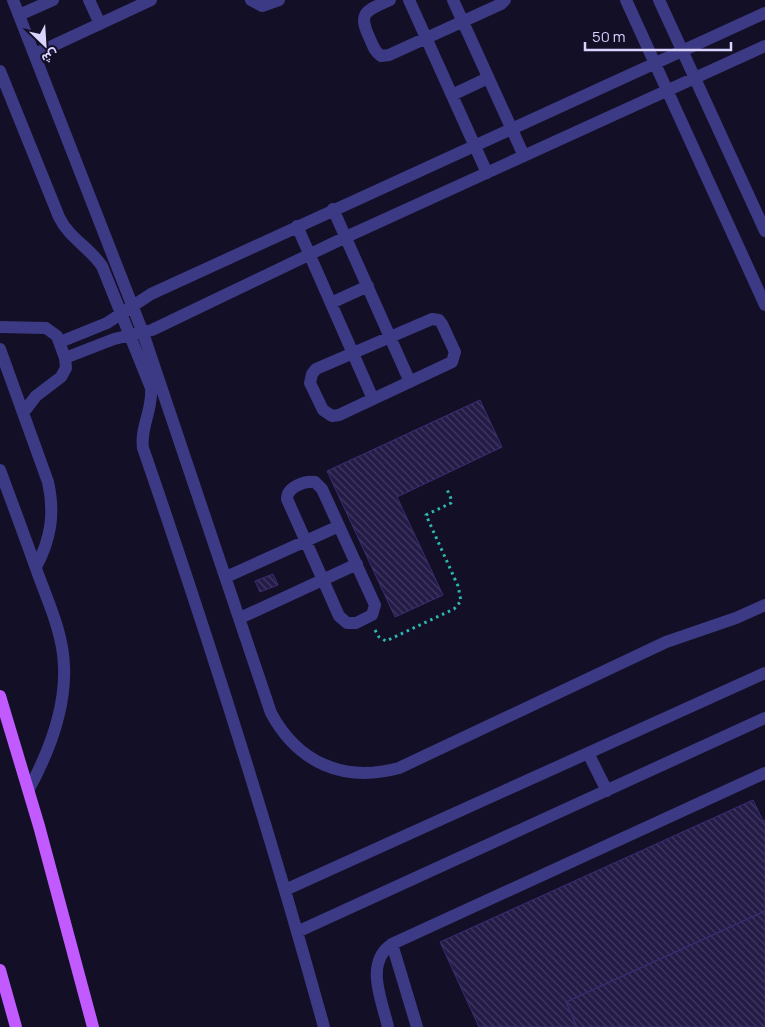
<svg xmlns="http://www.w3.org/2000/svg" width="765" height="1027" viewBox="0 0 765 1027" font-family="Manrope,Vazirmatn,sans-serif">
	<defs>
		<pattern id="building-back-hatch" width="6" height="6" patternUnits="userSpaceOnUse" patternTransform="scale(1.25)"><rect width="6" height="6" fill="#241b47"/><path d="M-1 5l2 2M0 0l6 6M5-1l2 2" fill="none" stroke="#433b63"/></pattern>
	</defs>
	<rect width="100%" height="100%" fill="#130f26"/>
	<path fill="url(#building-back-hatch)" stroke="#3b2d73" d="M480,400L502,447L397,497L443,595L395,617L327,471Z
		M273,574L278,585L260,592L255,581Z
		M753,800L763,821L765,820V911L566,1002L577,1027H479L440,942Z
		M765,911V1027H577L566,1002Z"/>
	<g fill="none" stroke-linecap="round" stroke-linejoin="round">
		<path stroke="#2fb8b0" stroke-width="3" stroke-dasharray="2.5 4" stroke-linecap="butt" d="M375,630L379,637L386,641L454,609L461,601L458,586L426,515L451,503L452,501L446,487"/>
		<path stroke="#3d3a85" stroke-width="12" d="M13,0L143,333L271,713C298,763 344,783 399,768L666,642L736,618L765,605
			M89,0L100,24
			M251,0L262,6L279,0
			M390,0C366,11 357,12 370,39C373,46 375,52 381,56L389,55L501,4L505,0
			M409,0L487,173
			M453,0L524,156
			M626,0L765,305
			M659,0L765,231
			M19,15L53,0
			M35,54L151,0
			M0,71L59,217C69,238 89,247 102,266L151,388C153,410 140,427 143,448C209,639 270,832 324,1027
			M452,95L488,78
			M333,209L410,382
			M297,226L373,399
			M331,303L368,286
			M432,319L439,320L442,324L455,352L452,362L339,415L332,416L323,410L310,383L312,374L316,369Z
			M0,327L46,328L57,336L65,358L66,368L61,377L36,396L23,413
			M60,342L107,323L151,294L765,13
			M0,349L48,482C55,513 51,539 36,567
			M65,358L114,339L152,330L346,237L765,46
			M0,470C13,505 26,540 38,574C49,604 63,634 64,666C66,710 49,752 29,789
			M315,482L322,489L375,605L372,615L356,623H347L339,616L287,499C287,487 304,481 315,482Z
			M226,577L339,526
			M240,618L357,564
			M588,753L607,791
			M285,890L765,673
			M297,932L765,718
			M392,944L417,1027
			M388,1027C382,1000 364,963 392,944L765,773"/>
		<path stroke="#c25bff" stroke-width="12" d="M0,696L39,826L93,1027
			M0,970L16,1027"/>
	</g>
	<g transform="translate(45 45) rotate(155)" stroke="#130f26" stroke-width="4" paint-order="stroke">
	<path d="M0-4L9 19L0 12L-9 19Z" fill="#d9d4ff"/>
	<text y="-8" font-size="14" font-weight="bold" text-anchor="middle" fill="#d9d4ff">ش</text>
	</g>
	<path d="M585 42v8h146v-8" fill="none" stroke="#d9d4ff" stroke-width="2.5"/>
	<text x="592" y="42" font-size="15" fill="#d9d4ff" stroke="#130f26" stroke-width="4" paint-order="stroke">50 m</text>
</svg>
